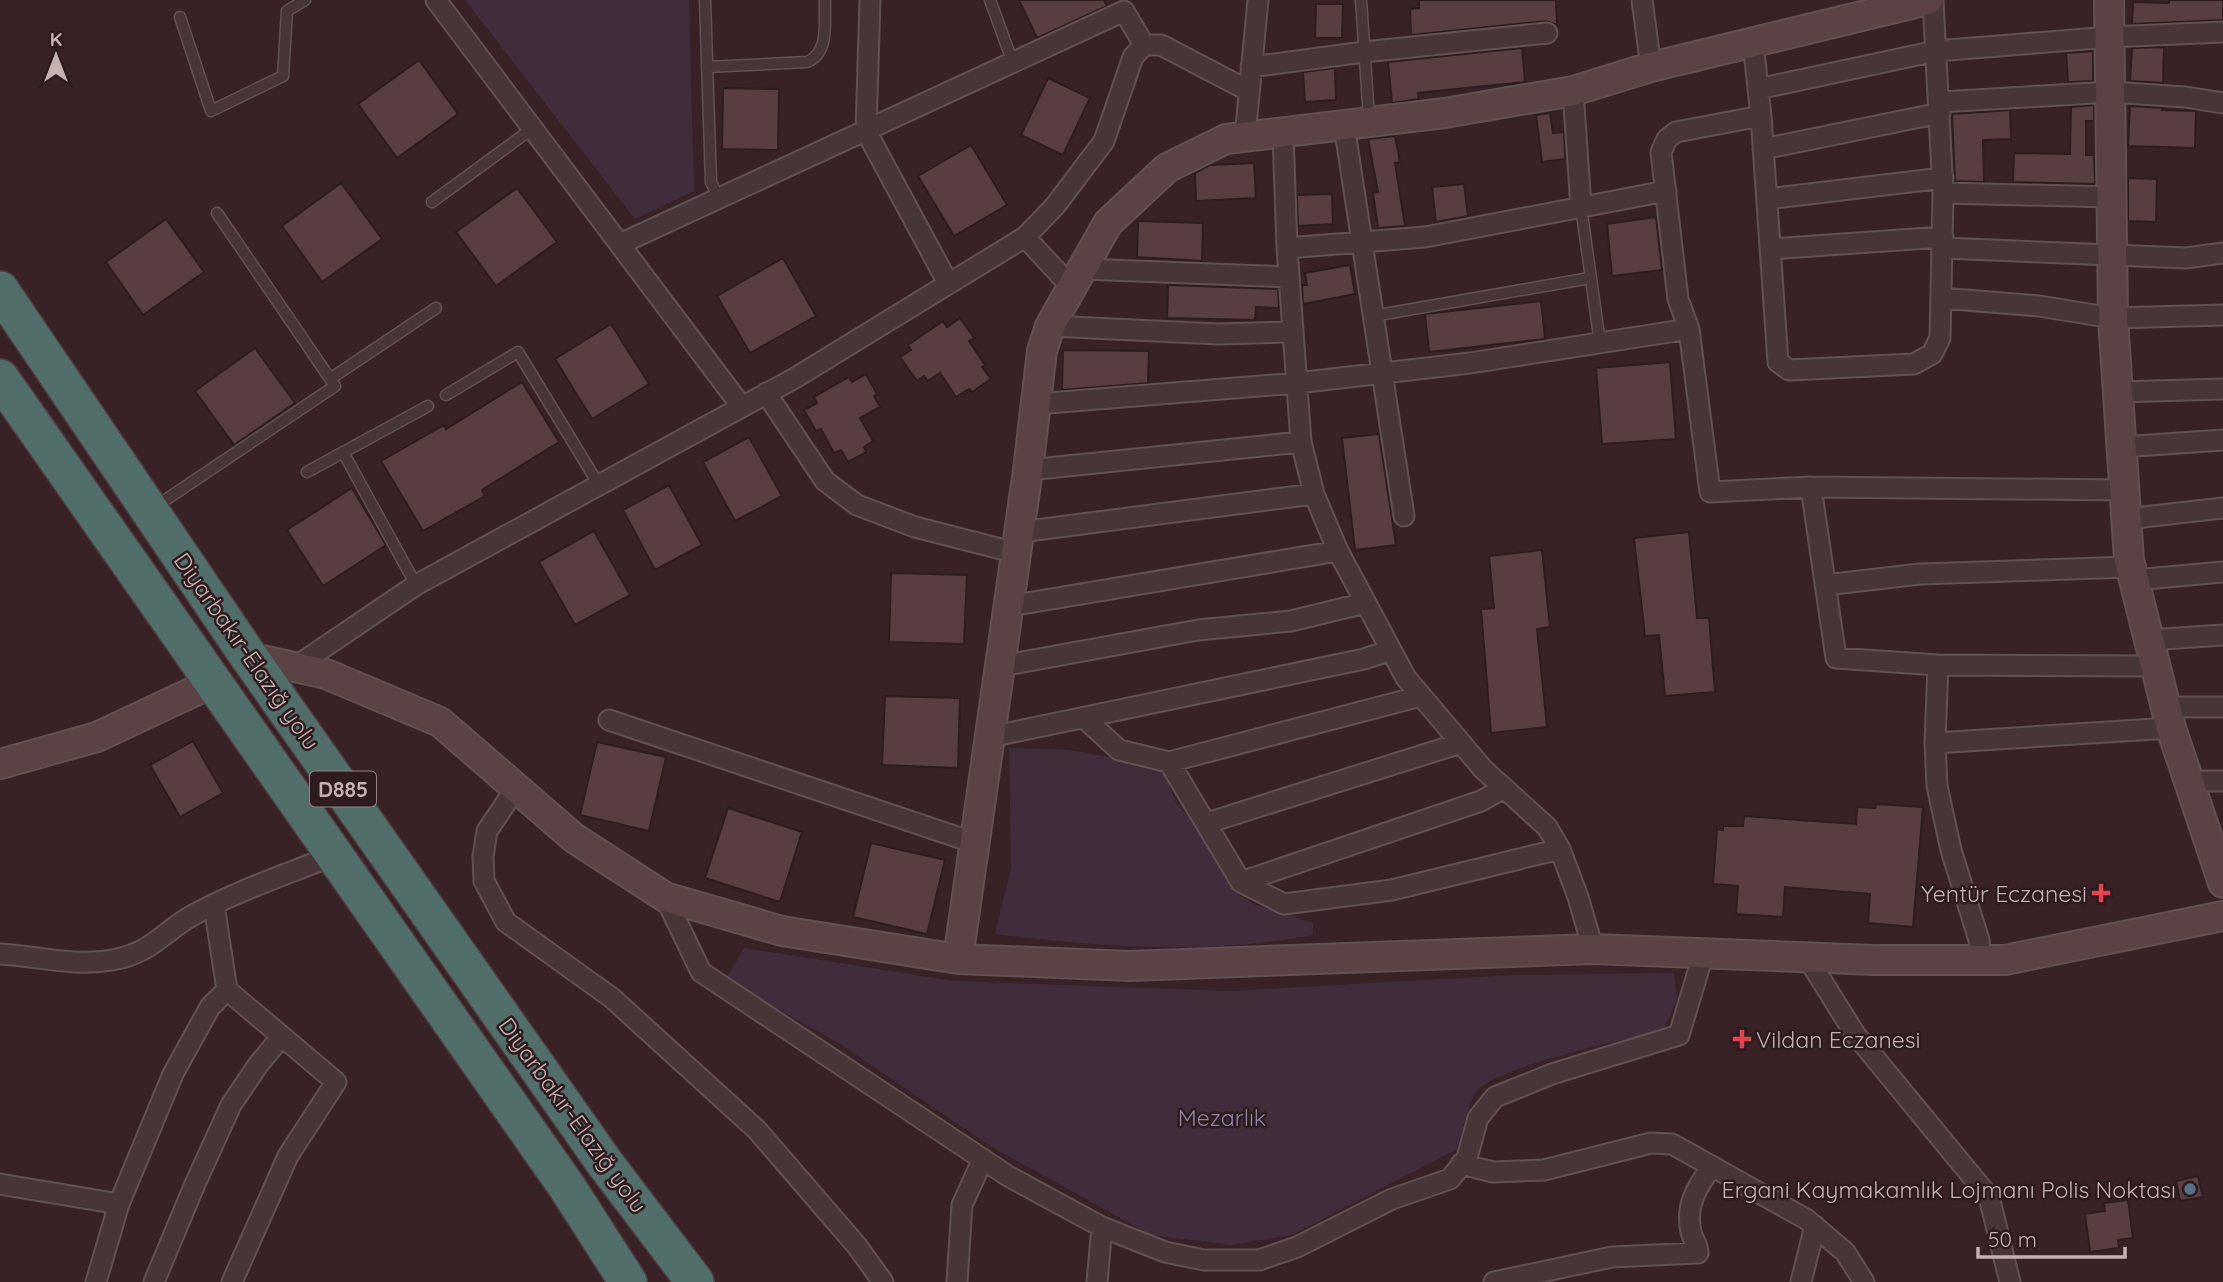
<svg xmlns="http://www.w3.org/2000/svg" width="2223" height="1282" viewBox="0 0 2223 1282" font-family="Quicksand,sans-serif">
	<rect width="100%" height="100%" fill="#382225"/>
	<path fill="#412c3c" d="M465,0H689L694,191L635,219Z
		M1009,748L1069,750L1162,767L1177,805L1200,827L1236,893L1256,905L1313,923V935C1213,955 1096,947 995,934L1011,868Z
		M744,948L954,981L1230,991L1516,975L1674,973L1677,1000L1662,1032C1629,1037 1493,1068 1476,1092C1469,1100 1461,1136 1457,1149L1292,1235L1231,1245L1151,1235L990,1146L840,1044L726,979Z"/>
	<path fill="#583e41" stroke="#2f1c1f" stroke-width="2" d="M1019,0H1104L1107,6L1037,38Z
		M1419,0H1556L1557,25L1546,21L1411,35L1410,9L1419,8Z
		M2169,0H2223V20L2132,24L2133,2L2169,3Z
		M1316,4H1343L1342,38H1315Z
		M2164,47L2163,83L2130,81L2132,48Z
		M1522,48L1525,82L1418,93L1419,99L1392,103L1388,62Z
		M2093,51V81L2068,82L2066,53Z
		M419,60L458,114L397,158L358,104Z
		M1335,68L1336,100L1305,102L1303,72Z
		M1048,78L1090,98L1063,155L1021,135Z
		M723,88L779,89L778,150L722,149Z
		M2094,105V121H2086V155H2094L2095,184L2013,182L2014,153L2070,154L2071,107Z
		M2130,106L2163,108L2162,110L2196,111L2195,148L2128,146Z
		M2010,110L2011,139L1983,140L1984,182L1955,181L1952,114Z
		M1550,113L1553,133L1564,132L1565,159L1542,162L1536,115Z
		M1395,136L1400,162L1395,163L1405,226L1378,228L1373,193L1378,192L1368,139Z
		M971,145L1007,205L954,236L918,176Z
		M1254,163L1256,198L1196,201L1195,173L1210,165Z
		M2128,178L2157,179L2156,222L2128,221Z
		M341,183L382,239L322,282L282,226Z
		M1464,184L1468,216L1436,222L1432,187Z
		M517,188L557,242L496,286L456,232Z
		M1332,194L1333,224L1298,226L1297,195Z
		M1656,217L1662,270L1612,276L1607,224Z
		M166,219L204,272L143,315L106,262Z
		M1138,221L1203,223L1202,261L1137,257Z
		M783,258L816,316L750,353L717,296Z
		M1350,265L1355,294L1303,304L1302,285H1307L1305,273Z
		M1168,285L1278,289L1279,308L1256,307L1255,320L1167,318Z
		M1541,301L1545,339L1429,352L1425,314Z
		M960,318L974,338L969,341L985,365L982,367L991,379L972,392L969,389L956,397L940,373L928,381L924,376L917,381L900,357L911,350L908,345L943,321L947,327Z
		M611,324L649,384L592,419L555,359Z
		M255,348L295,403L234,445L195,391Z
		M1063,350L1149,351L1148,383L1062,390Z
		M1670,362L1676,439L1602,444L1596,368Z
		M866,374L877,394L874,396L880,407L860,418L873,441L864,447L866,452L848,462L841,450L834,453L821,429L816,431L804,410L817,403L814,397L849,377L852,382Z
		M522,382L559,442L482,490L485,496L423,531L381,461L444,425L446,429Z
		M1379,434L1396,545L1355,550L1342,438Z
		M749,437L782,496L735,521L703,462Z
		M669,485L702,545L655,570L623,510Z
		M352,488L386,545L323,586L287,530Z
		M594,531L630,595L575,625L539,562Z
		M1689,532L1697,618H1709L1715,692L1665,696L1659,635L1645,636L1634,538Z
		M1542,550L1550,627L1537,629L1547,727L1491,733L1481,609L1494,608L1489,556Z
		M891,573L967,575L964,644L889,642Z
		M885,696L960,698L958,768L882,765Z
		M193,741L223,793L180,817L150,765Z
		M597,742L666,757L649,831L580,815Z
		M1876,804L1923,807L1913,927L1868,923L1870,894L1785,887L1783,917L1736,914L1738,886L1713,884L1717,829L1723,830V826H1743L1744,816L1856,824L1857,807L1875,808Z
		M728,808L802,832L780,902L705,878Z
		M871,843L945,860L927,934L853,917Z
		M2198,1176L2203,1197L2180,1201L2176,1181Z
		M2128,1200L2133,1238L2118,1240L2119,1248L2090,1252L2085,1214L2105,1211L2104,1203Z"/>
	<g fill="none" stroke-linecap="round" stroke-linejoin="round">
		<defs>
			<path id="lane" d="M705,0L711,182L719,199
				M990,0L1013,63
				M1361,0L1369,118
				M180,17L211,111L283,76L287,11L305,0
				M707,67L807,62C830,53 824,21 825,0
				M432,202L533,128
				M1581,207L1600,343
				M1373,316L1590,278
				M330,379L436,308
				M446,395L518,352L599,485
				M343,452L416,585
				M307,472L428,406
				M155,507L335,386L217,213"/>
			<path id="street" d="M436,0L742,407
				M870,0L866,131L948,283
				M1642,0L1651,67
				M1753,42L1761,116L1778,362L1789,370L1914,364L1932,354L1940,338L1943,193L1933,0
				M1251,67L1364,52L1547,33
				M1758,89L1936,51L2110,37L2223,32
				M1573,91L1581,207
				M1940,102L2111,92L2185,97L2223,103
				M1761,116L1676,132L1667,139L1661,152L1678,299L1689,329L1710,492L1811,487L2124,490
				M1344,125L1404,516
				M1283,133L1287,248L1301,442L1314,494L1338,551L1406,678L1483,769L1547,827L1560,849L1578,897L1593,949
				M1245,137L1258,0
				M1763,149L1940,113
				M1943,193L2112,197
				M1767,199L1943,178
				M1025,237L1063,278L1073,286
				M620,244L1124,11L1144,45
				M1287,248L1425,237L1666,191
				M1943,248L2186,258L2223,253
				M1770,249L1943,237
				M1083,269L1289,277
				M1941,298L2039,306L2113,318L2223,315
				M1050,326L1218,334L1293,332
				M2118,392L2223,389
				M766,393L825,481L857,505L915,527L1017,553
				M1036,404L1297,383L1470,363L1689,329
				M2121,447L2223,440
				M1028,470L1301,442
				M1811,487L1836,658L1938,665L2155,666
				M2126,519L2223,508
				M1020,532L1314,494
				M2134,580L2223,572
				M1825,585L1920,574L2130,567
				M1009,606L1338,551
				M2149,640L2223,635
				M1938,665L1935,743L1937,786L1951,850L1979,940L1981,960
				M1001,666L1198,630L1291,621L1365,603
				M295,667L416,585L795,378L1025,237L1055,206L1104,141L1133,57L1144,45H1161L1249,91
				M2166,707H2223
				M1084,718L1119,750L1169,762L1241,882L1284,904L1392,890L1560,849
				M609,720L975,843
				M1004,734L1364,659L1391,650
				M1935,743L2171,728
				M1169,762L1421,696
				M2189,781H2223
				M516,788L487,831L483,857L484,881L506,922L612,998L757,1130L857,1246L883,1282
				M1207,823L1461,743
				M1241,882L1481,801L1504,788
				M665,897L701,972L1008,1176L1102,1227L1165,1252L1204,1260H1259L1297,1247L1392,1199L1450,1179L1467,1158L1478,1118L1495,1097L1552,1074L1679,1035L1704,952
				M214,905L227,990L336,1082L288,1156L232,1282
				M0,954C37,956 75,967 112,960C153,953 163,931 195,914C239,890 288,874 334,855
				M1807,957L1855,1034L1989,1197L2010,1282
				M1461,1164L1493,1172L1544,1170L1651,1143L1672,1144L1806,1219L1845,1252L1864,1282
				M0,1184L119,1204
				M96,1282L119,1204L173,1074L210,1007L227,990
				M154,1282L195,1184L231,1105L258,1065L281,1037
				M957,1282L962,1205L983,1159
				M1097,1282L1102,1227
				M1494,1282L1612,1257L1698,1253C1698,1245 1693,1240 1691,1232C1685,1205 1697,1187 1712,1166
				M1801,1282L1815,1226"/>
			<path id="secondary" d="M2109,0L2113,318L2129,560L2171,728L2223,883
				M249,657L326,674L440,722L574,838L665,897L782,931L958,959L1130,966L1593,949L1874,960H2005L2223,916
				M0,764L97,737L212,683
				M958,959L1028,470L1042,351L1050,326L1108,223L1167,168L1226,139L1445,113L1573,91L1651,67L1928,0"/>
			<path id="highway" d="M0,290L249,657L604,1162L695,1282
				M0,378L567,1187L628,1282"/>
		</defs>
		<use href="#lane" stroke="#635052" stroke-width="13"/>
		<use href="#street" stroke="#635052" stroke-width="23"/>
		<use href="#secondary" stroke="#635052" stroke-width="32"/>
		<use href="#highway" stroke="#503d3f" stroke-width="40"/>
		<use href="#lane" stroke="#483537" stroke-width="10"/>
		<use href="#street" stroke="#483537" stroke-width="19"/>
		<use href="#secondary" stroke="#5b4345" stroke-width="28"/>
		<use href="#highway" stroke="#526e6b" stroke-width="37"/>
	</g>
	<g fill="#e0444e" stroke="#2d1b1d" stroke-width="2.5">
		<path d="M2097.5 882.5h7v7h7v7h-7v7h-7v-7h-7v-7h7z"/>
		<path d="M1738.5 1028.5h7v7h7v7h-7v7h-7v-7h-7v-7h7z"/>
	</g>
	<circle fill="#5c6f8a" stroke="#2d1b1d" stroke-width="2.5" cx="2190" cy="1189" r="7"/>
	<g text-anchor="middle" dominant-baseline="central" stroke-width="5" stroke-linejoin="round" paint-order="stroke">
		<rect fill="#2d1b1d" stroke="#978385" stroke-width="2" x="310" y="771.5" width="66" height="35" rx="5"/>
		<g font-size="21" font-weight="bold" fill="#c5b0b2">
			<text x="343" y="789">D885</text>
		</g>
		<g font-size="23" fill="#c5b0b2" stroke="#2d1b1d">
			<text transform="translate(247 651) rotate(55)">Diyarbakır-Elazığ yolu</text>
			<text transform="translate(573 1115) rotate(54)">Diyarbakır-Elazığ yolu</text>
		</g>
		<g font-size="23" fill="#c5b0b2" stroke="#2d1b1d" text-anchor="end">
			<text x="2087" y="893">Yentür Eczanesi</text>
			<text x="1756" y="1039" text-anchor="start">Vildan Eczanesi</text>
			<text x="2176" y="1189">Ergani Kaymakamlık Lojmanı Polis Noktası</text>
		</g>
		<g font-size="23" fill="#927fa4" stroke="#2d1b1d">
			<text x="1222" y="1117">Mezarlık</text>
		</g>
	</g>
	<g transform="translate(56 56)" stroke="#2d1b1d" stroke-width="5" paint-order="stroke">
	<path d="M0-5L12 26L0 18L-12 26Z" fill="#c5b0b2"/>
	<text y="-10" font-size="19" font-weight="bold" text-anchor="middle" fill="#c5b0b2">K</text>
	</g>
	<path d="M1978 1247v10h147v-10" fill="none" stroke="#c5b0b2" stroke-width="3.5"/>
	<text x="1988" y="1247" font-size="21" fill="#c5b0b2" stroke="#2d1b1d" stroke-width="5" paint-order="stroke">50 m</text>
</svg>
